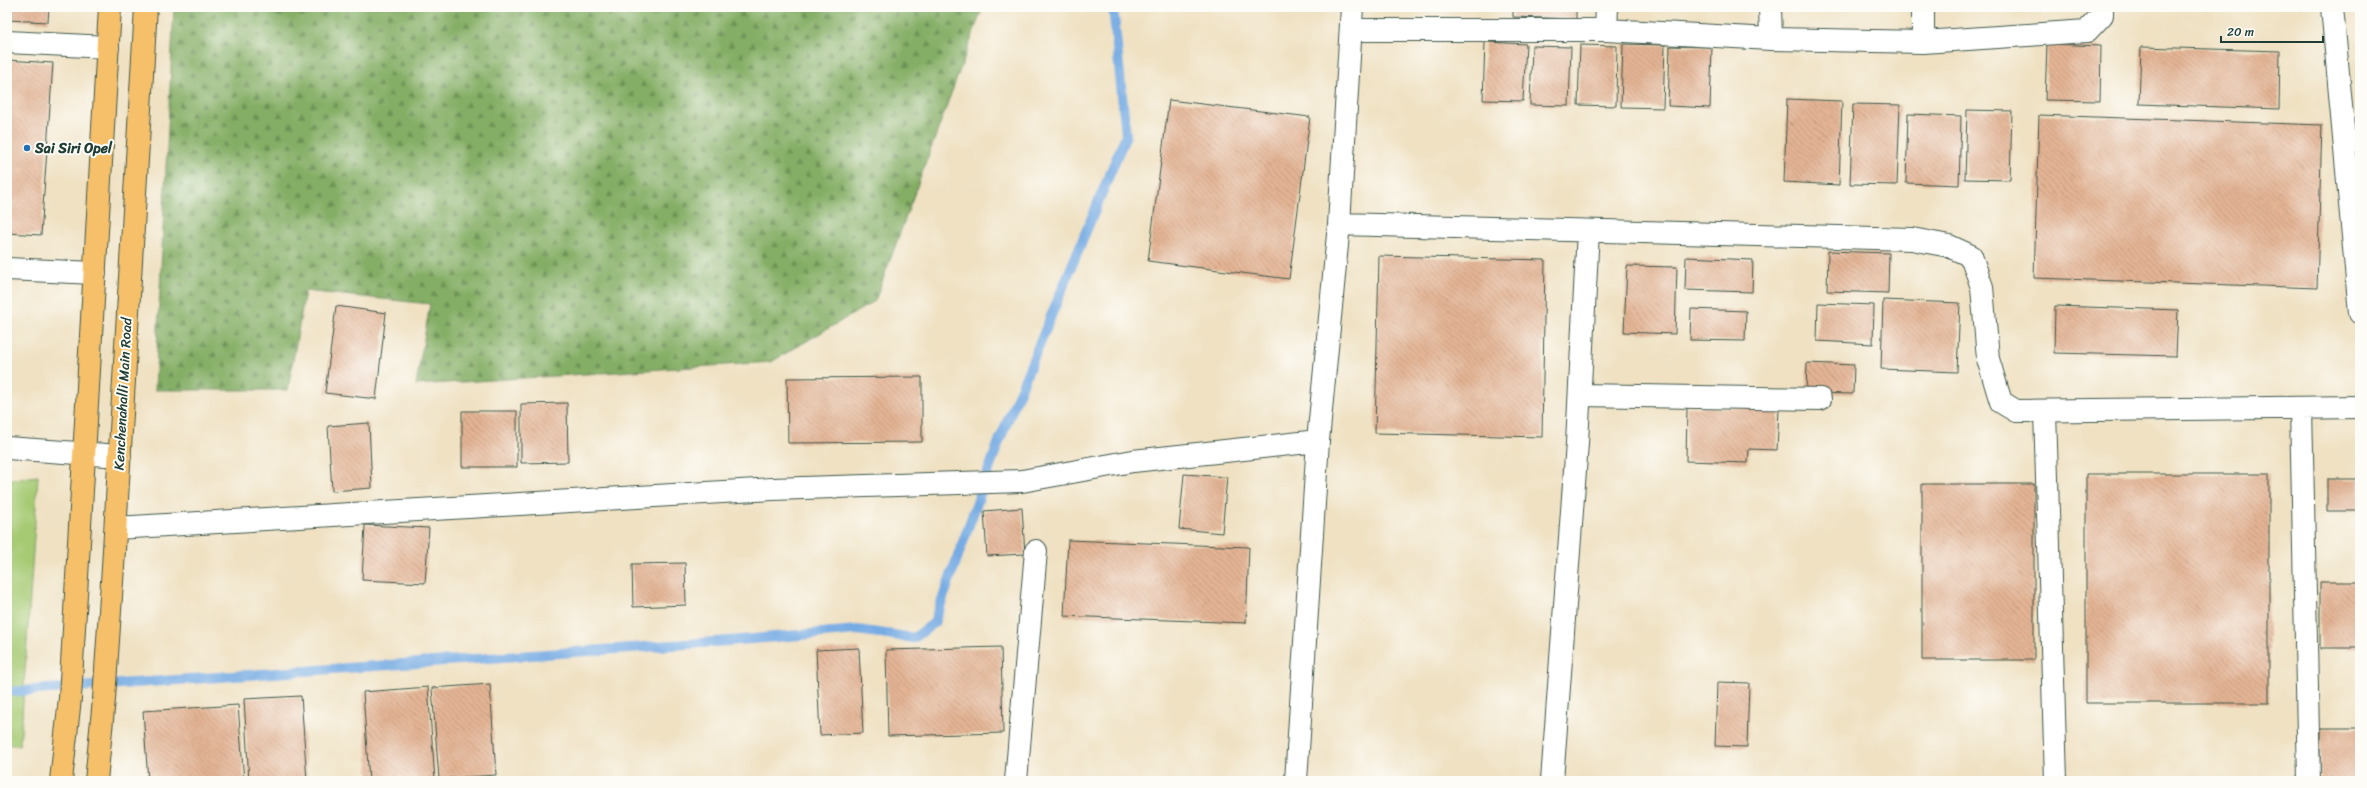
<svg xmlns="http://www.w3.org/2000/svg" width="2367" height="788" viewBox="0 0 2367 788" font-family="Sriracha,sans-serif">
	<defs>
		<pattern id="forest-firs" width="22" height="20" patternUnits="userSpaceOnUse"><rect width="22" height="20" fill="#84ae65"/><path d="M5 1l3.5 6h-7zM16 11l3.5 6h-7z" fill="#6b8f54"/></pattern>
		<pattern id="building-back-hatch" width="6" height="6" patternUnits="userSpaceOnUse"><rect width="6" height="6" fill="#e4b494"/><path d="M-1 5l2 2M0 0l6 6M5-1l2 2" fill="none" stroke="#b8947a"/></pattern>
	</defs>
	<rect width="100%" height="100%" fill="#fdfcf7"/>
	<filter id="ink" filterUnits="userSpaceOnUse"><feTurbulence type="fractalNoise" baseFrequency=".025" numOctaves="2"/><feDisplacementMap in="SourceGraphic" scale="8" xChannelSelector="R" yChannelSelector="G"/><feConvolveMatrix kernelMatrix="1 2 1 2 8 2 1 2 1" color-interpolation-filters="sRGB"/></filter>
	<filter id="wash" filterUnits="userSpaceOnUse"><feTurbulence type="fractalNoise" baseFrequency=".012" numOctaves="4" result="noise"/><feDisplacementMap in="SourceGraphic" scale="16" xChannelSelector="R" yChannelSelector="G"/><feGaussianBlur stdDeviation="0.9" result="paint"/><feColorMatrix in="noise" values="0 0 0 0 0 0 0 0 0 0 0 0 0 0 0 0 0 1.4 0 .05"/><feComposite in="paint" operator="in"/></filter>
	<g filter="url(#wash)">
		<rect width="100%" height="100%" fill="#efe1c2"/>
		<path fill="#a6ca73" stroke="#628454" d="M38,476L20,746L7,744V480Z"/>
		<path fill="url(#forest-firs)" stroke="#52764c" d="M174,7H983L875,301L771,362L416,385L430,304L305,291L288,390H155Z"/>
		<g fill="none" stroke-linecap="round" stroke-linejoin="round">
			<path stroke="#76abe3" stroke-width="10" d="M7,692L729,641L857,630L914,638L934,623L998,444L1126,135L1113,7"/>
		</g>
		<g id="blocks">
			<path fill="url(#building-back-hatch)" d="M7,7H49L48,22L7,20Z
				M1513,7H1576V19L1513,17Z
				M1485,42L1526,44L1523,101L1483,100Z
				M1623,44L1665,45L1663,108L1621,107Z
				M2047,44L2101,46L2100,101L2045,100Z
				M1580,45L1617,46L1616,106L1578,105Z
				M1532,46L1571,47L1569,106L1530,105Z
				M1670,46L1712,47L1710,108L1668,106Z
				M2141,47L2280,51L2279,109L2139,104Z
				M7,60L53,63L41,235L7,233Z
				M1787,99L1842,101L1839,185L1784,182Z
				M1169,100L1310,117L1289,279L1148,261Z
				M1853,104L1900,105L1897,185L1850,184Z
				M1967,110L2012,111L2010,180L1965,179Z
				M1908,114L1961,116L1959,185L1906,183Z
				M2039,115L2322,125L2317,288L2034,278Z
				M1828,251L1889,253L1888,293L1827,291Z
				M1379,256L1545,260L1542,437L1375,433Z
				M1686,257L1753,260L1752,292L1685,290Z
				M1627,266L1677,267L1675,334L1624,332Z
				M1883,300L1960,303L1957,372L1881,369Z
				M1818,303L1874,305L1873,344L1817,341Z
				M336,306L386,313L376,399L325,393Z
				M2055,306L2178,310L2176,356L2054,353Z
				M1691,309L1746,311L1745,341L1690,340Z
				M1807,363L1854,365L1853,394L1806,393Z
				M922,377V442L788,443L787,378Z
				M567,403L568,462L521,463V404Z
				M1687,407L1779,409L1777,450L1749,449L1748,463L1686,461Z
				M462,411H517V467H462Z
				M369,423L372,488L332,491L328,426Z
				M1184,474L1227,477L1222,533L1179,529Z
				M2086,474H2269V703H2086Z
				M2327,479H2360V511H2327Z
				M1922,484H2034V660H1922Z
				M1022,508L1025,554L987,556L984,511Z
				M365,525L429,528L425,583L362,580Z
				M1068,540L1249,547L1246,623L1064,616Z
				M685,563L686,605L633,607L632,564Z
				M2320,582H2360V648H2320Z
				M1001,647L1003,733L888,736L886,650Z
				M859,648L863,733L820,735L816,650Z
				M1717,682L1749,683L1747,747L1715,746Z
				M490,684L496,775L439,779L432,688Z
				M428,687L435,780L369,781L363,692Z
				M301,696L307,781H249L244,699Z
				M238,705L244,781H148L143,711Z
				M2320,728H2360V781H2320Z"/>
		</g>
	</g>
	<g filter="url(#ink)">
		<use href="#blocks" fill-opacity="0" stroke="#3e5649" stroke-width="1"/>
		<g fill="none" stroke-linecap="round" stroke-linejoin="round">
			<defs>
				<path id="minor" d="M1770,7L1771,39
					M1923,7V42
					M2332,7L2360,313
					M1351,30H1606L1771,39L1923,42L2087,31L2102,15V7
					M1606,30L1607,7
					M7,42L108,47
					M1339,224L1912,239L1949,246L1971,256L1982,287L1988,359L2001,402L2016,411L2360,407
					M7,269L95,273
					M1580,395L1820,399
					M2301,408L2309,781
					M2045,411L2056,781
					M7,448L120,456
					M116,528L772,489L1022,481L1133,461L1318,441
					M1016,781L1036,551
					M1296,781L1318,441L1339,224L1352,7
					M1552,781L1577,443L1588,231"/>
				<path id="major" d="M61,781L70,698L110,7
					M96,781L104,699L113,567L146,7"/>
			</defs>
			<use href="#minor" stroke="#3e5649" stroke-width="24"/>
			<use href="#major" stroke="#3e5649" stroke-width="24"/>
			<use href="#minor" stroke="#fff" stroke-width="22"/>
			<use href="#major" stroke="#f6c06b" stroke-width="22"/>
		</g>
	</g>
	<circle fill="#1f6fb2" stroke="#fdfcf7" stroke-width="1.5" cx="27" cy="148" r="4"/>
	<g text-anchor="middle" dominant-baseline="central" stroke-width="4" stroke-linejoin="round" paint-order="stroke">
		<g font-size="14" font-weight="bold" fill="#1f3d34" stroke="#fdfcf7" text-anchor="start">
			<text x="35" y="148">Sai Siri Opel</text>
		</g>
		<g font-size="14" fill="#1f3d34" stroke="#fdfcf7">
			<text transform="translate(123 394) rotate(-87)">Kenchenahalli Main Road</text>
		</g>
	</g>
	<rect width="2367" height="788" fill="none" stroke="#fdfcf7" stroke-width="24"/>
	<path d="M2221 36v6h102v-6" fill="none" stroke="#1f3d34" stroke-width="2"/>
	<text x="2227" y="36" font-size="12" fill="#1f3d34" stroke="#fdfcf7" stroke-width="3" paint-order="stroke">20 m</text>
</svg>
